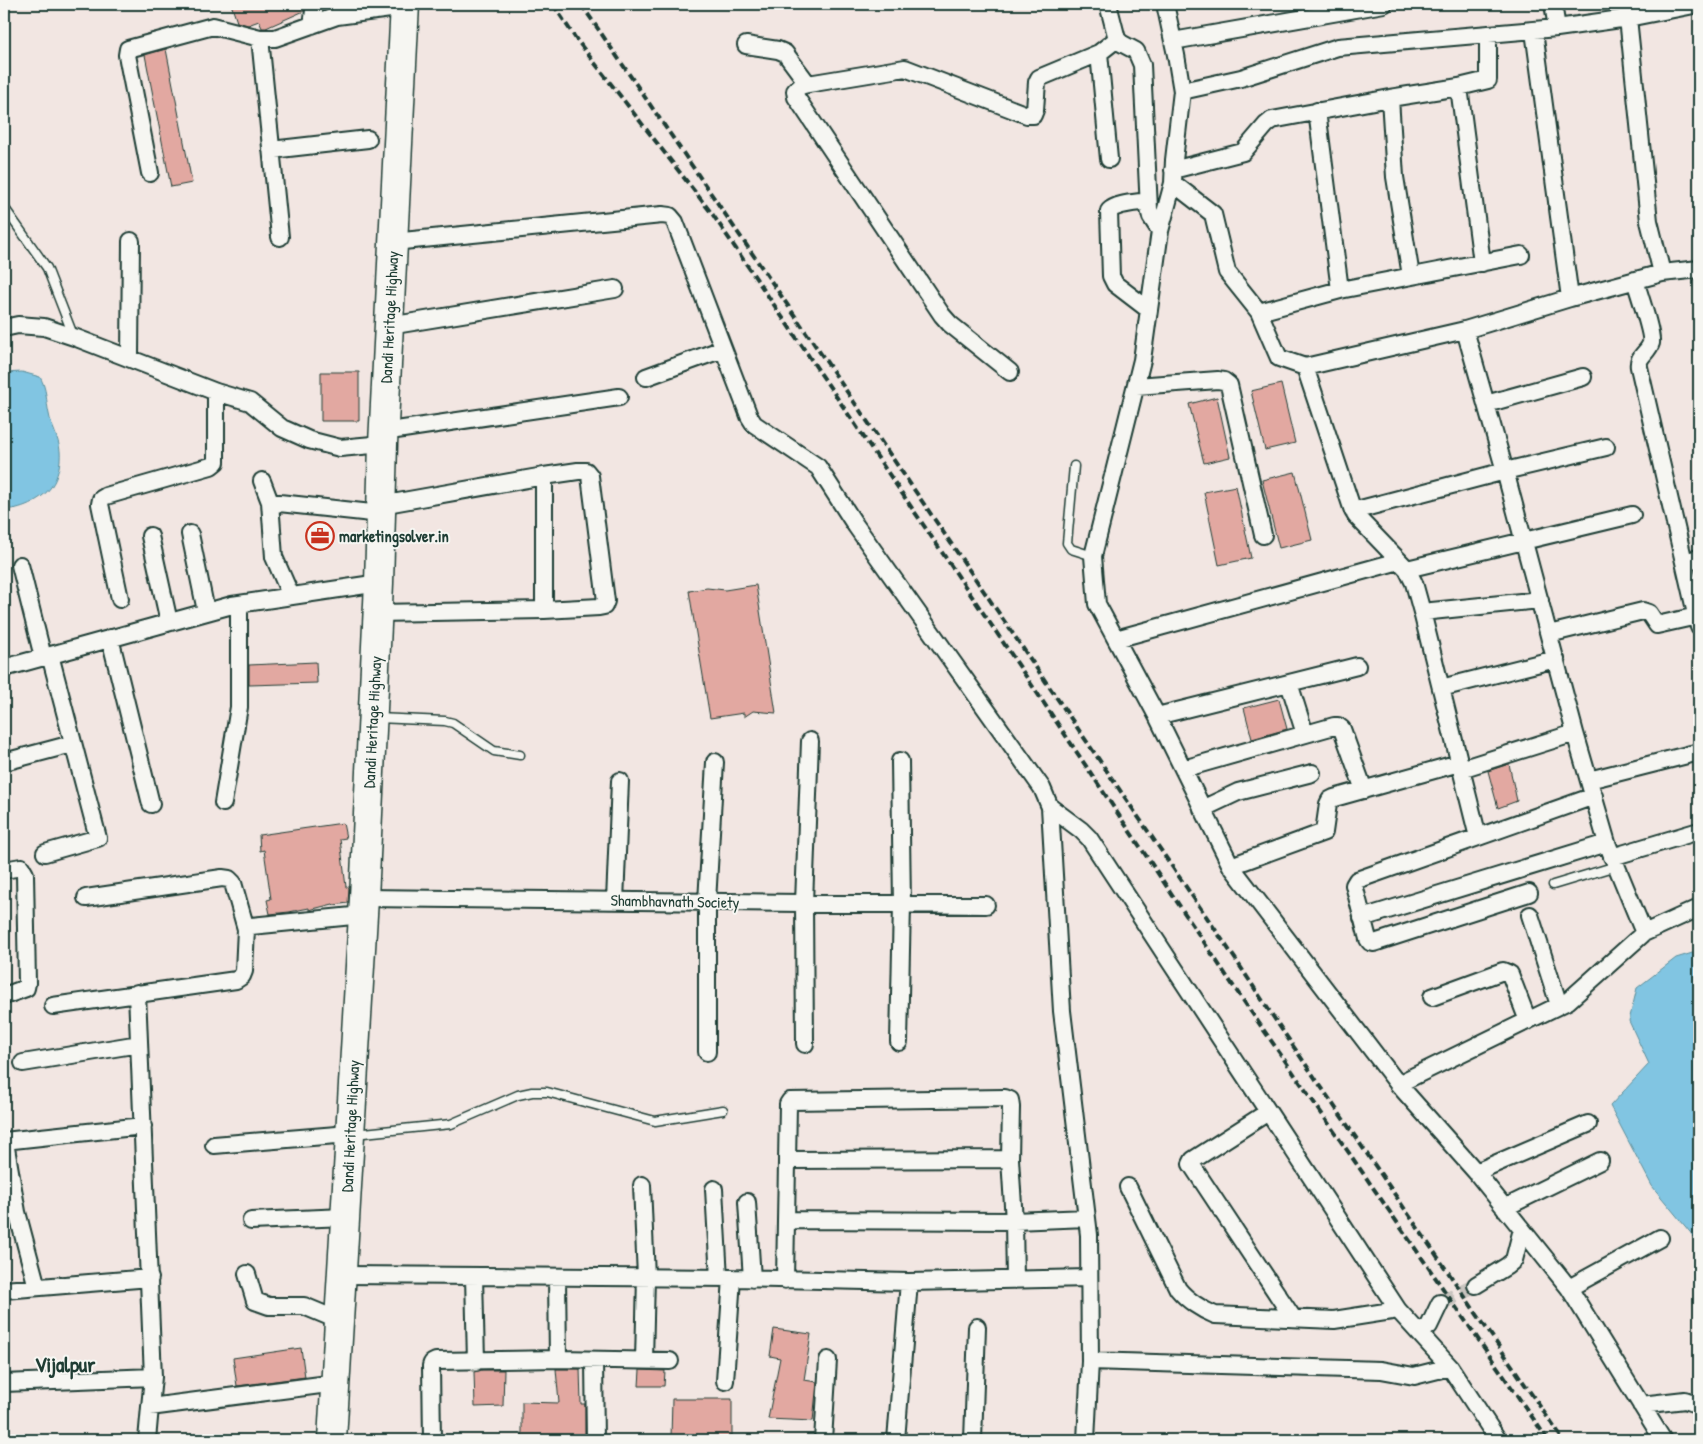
<svg xmlns="http://www.w3.org/2000/svg" width="1703" height="1444" viewBox="0 0 1703 1444" font-family="'Patrick Hand',sans-serif">
	<rect width="100%" height="100%" fill="#f2e6e2"/>
	<filter id="ink" filterUnits="userSpaceOnUse"><feTurbulence type="fractalNoise" baseFrequency=".02" numOctaves="2"/><feDisplacementMap in="SourceGraphic" scale="10" xChannelSelector="R" yChannelSelector="G"/><feConvolveMatrix kernelMatrix="1 2 1 2 8 2 1 2 1" color-interpolation-filters="sRGB"/></filter>
	<g filter="url(#ink)">
		<path fill="#81c5e2" stroke="#5a8f9c" d="M22,372L40,377C47,389 46,401 49,414C51,426 59,438 60,451C61,462 58,478 51,487C42,500 18,511 4,509V373Z
			M1699,951V1243L1652,1186L1610,1106L1649,1064L1629,1021L1637,988L1676,958Z"/>
		<path fill="#e2a8a1" stroke="#1f3d34" d="M231,4H305L304,11L266,28H262L259,21L248,25L237,22Z
			M166,49L192,183L171,187L145,55Z
			M321,372H359V421H321Z
			M1281,384L1295,443L1265,450L1251,391Z
			M1217,397L1230,457L1204,463L1189,404Z
			M1295,472L1312,540L1279,548L1262,480Z
			M1236,486L1251,558L1219,565L1204,492Z
			M756,585L776,713L753,711L744,717V713L710,718L689,591L707,588L725,590Z
			M316,662L317,683L249,685V665Z
			M1279,699L1287,729L1252,739L1244,708Z
			M1509,764L1517,801L1498,808L1488,771Z
			M343,823L346,838L340,839L346,887H349L348,903L334,905L333,904L309,910V908L289,912L270,914L267,900L271,899L264,850L260,851L259,835Z
			M774,1329L811,1334L804,1380L817,1382L813,1421L768,1419L780,1358L770,1356Z
			M301,1348L305,1377L237,1386L233,1358Z
			M556,1369H580L581,1404H585V1439L522,1437V1402L559,1403Z
			M482,1370H504L503,1406L475,1407L474,1372Z
			M640,1370L665,1371L664,1386H639Z
			M672,1399H732V1439L671,1438Z"/>
		<g fill="none" stroke-linecap="round" stroke-linejoin="round">
			<path stroke="#c8c4bf" stroke-width="16" stroke-dasharray="16 8" stroke-linecap="butt" d="M1440,1303L1476,1285"/>
			<defs>
				<path id="lane" d="M6,210L47,268L73,335
					M1074,466L1067,543L1071,549L1093,556
					M377,718L445,721L453,723L494,751L520,755
					M1553,885L1616,866
					M354,1134L451,1124L518,1095L532,1092H547L655,1121L723,1110"/>
				<path id="street" d="M1108,4L1117,39L1121,43L1136,51L1142,65L1149,209L1151,217L1160,231
					M1165,4L1176,55L1182,91L1174,160L1173,183L1160,231L1142,360L1093,556L1097,604L1157,716L1231,866L1398,1084L1476,1172L1569,1288L1663,1440
					M1553,4L1557,28
					M1628,18L1649,221L1662,273
					M312,25L315,4
					M1534,31L1570,298
					M260,38L280,237
					M1173,41L1384,4
					M746,45L778,50L785,53L808,84
					M1099,53L1109,159
					M1459,87L1482,263
					M1182,91L1241,78L1338,47L1557,28L1628,18L1699,4
					M1390,98L1395,177L1411,276
					M1317,111L1340,290
					M271,150L368,139
					M1173,170L1243,152L1266,125L1272,120L1390,98L1459,87L1488,80V34
					M150,173L127,55L128,49L213,26L260,38H275L337,16L406,7
					M1173,183L1213,214L1227,272L1259,312L1279,358L1305,367L1465,330L1570,298L1662,273L1699,269
					M1148,201C1137,203 1117,203 1109,211L1111,276L1115,284L1149,310
					M393,242L662,215L670,216L675,222L749,416L754,424L818,467L856,526L1042,788L1050,807L1062,1011L1089,1235L1090,1361L1086,1440
					M1635,280C1638,291 1653,334 1651,343C1648,353 1637,356 1639,367L1699,627
					M1259,312L1340,290L1521,255
					M389,326L615,289
					M4,328L18,325L44,327L74,337L216,392L250,402L282,428L309,440L340,448L383,444
					M1465,330L1505,471L1575,733L1607,843L1644,933
					M130,358L131,241
					M1305,367L1353,511L1356,516L1407,569L1414,583L1422,612L1478,837
					M1010,372L950,324L942,315L796,97L795,91L800,86L808,84L905,68L1027,115H1033L1035,110L1037,82L1039,78L1099,53L1117,39
					M646,377L723,349
					M1136,386L1218,380L1224,381L1229,385L1263,535
					M1486,404L1583,377
					M383,432L619,397
					M262,481L270,502L274,557L291,596
					M270,502L381,514
					M1353,511L1505,471L1606,447
					M190,534L206,611
					M150,536L169,622
					M1684,562L1699,558
					M20,565L43,657
					M1407,569L1632,515
					M120,599L100,504L101,499L106,496L211,466L216,462V392
					M544,610V476
					M1422,612L1540,600
					M377,613L544,610L599,607L604,606L606,601L590,476L586,471H578L544,476L381,505
					M1549,634L1643,611L1649,613L1657,625L1697,616
					M110,638L151,804
					M1116,639L1399,561
					M4,668L232,605L379,583
					M1289,683L1305,734
					M1441,688L1556,659
					M1157,716L1357,666
					M4,762L72,744
					M1183,769L1334,726H1338L1342,729L1364,790
					M1461,769L1575,733
					M1589,780L1699,752
					M223,803L239,707V604
					M1050,807L1081,830L1089,838L1398,1310L1450,1367L1498,1440
					M1202,809L1238,792L1312,773
					M45,853L98,838L50,655
					M1612,857L1699,831
					M1231,866L1324,832L1328,804L1330,800L1334,798L1459,763
					M4,870L21,867L25,874L27,983L26,988L4,996
					M1529,893L1374,943L1370,942L1368,939L1354,885L1357,880L1594,796
					M86,898L222,878L229,879L233,883L246,929
					M364,898L986,905
					M615,901L620,781
					M1530,915L1559,1005
					M1362,918L1607,843
					M137,993L153,1377
					M1432,997L1503,971L1510,974L1528,1021
					M53,1006L236,980L242,976L244,971L246,929L251,926L363,915
					M899,1042L902,904L900,761
					M805,1044L804,903L810,741
					M707,1052V902L715,762
					M23,1063L139,1044
					M1398,1084L1568,1001L1644,933L1699,908
					M1268,1112L1193,1160L1191,1164L1293,1318
					M4,1141L143,1126
					M5,1142L17,1212L37,1287
					M214,1145L349,1134
					M787,1160L1010,1159
					M1476,1172L1588,1124
					M642,1185L646,1277L644,1360
					M1128,1187L1178,1289C1187,1300 1202,1310 1215,1315L1334,1320L1398,1310
					M714,1189L719,1278
					M747,1202L752,1279
					M1504,1208L1600,1161
					M786,1220L1014,1221L1087,1218
					M251,1221L345,1217
					M247,1274L255,1301L269,1306H304L340,1321
					M343,1275L732,1278L909,1282L1089,1278
					M474,1276L476,1362
					M557,1277L558,1359
					M785,1280L788,1104L790,1101L1005,1098L1010,1100L1011,1107L1010,1159L1014,1221L1015,1280
					M1476,1285L1507,1266L1514,1260L1522,1229
					M1569,1288L1660,1238
					M4,1290L150,1278
					M1419,1333L1429,1326L1440,1303
					M594,1360L595,1440
					M1090,1361L1381,1370L1414,1376L1450,1367
					M725,1381L732,1278
					M4,1383L153,1377L150,1407L336,1383
					M1641,1405L1685,1400L1699,1405
					M147,1440L150,1407
					M432,1440L431,1366L432,1363L436,1361L558,1359L670,1361
					M823,1440L828,1360
					M896,1440L909,1282
					M973,1440L977,1327"/>
				<path id="highway" d="M332,1440L364,898L379,583L383,444L405,4"/>
			</defs>
			<use href="#lane" stroke="#1f3d34" stroke-width="11"/>
			<use href="#street" stroke="#1f3d34" stroke-width="20"/>
			<use href="#highway" stroke="#1f3d34" stroke-width="31"/>
			<use href="#lane" stroke="#f6f6f2" stroke-width="8"/>
			<use href="#street" stroke="#f6f6f2" stroke-width="16"/>
			<use href="#highway" stroke="#f6f6f2" stroke-width="28"/>
			<path stroke="#1f3d34" stroke-width="4" stroke-dasharray="8 4" stroke-linecap="butt" d="M553,4L576,39L713,215L1009,651L1236,990L1548,1440
				M581,4L1020,644L1236,960L1276,1021L1563,1440"/>
		</g>
	</g>
	<defs>
		<symbol id="office-ring" viewBox="-11 -11 22 22"><circle r="9.5" fill="#f6f6f2" stroke="#c8321e" stroke-width="1.5"/><path d="M-6-3h4V-5.5h4V-3h4V5H-6ZM-1-4.5V-3h2v-1.5ZM-6 0V1H6V0Z" fill="#c8321e"/></symbol>
	</defs>
	<g fill-rule="evenodd">
		<use href="#office-ring" x="304" y="520" width="32" height="32"/>
	</g>
	<g text-anchor="middle" dominant-baseline="central" stroke-width="4" stroke-linejoin="round" paint-order="stroke">
		<g font-size="16" fill="#1f3d34" stroke="#f6f6f2">
			<text transform="translate(389 317) rotate(-87)">Dandi Heritage Highway</text>
			<text transform="translate(372 722) rotate(-87)">Dandi Heritage Highway</text>
			<text transform="translate(675 901) rotate(1)">Shambhavnath Society</text>
			<text transform="translate(350 1126) rotate(-87)">Dandi Heritage Highway</text>
		</g>
		<g font-size="16" font-weight="bold" fill="#1f3d34" stroke="#f6f6f2" text-anchor="start">
			<text x="339" y="536">marketingsolver.in</text>
		</g>
		<g font-size="21" font-weight="bold" fill="#1f3d34" stroke="#f6f6f2">
			<text x="65" y="1364">Vijalpur</text>
		</g>
	</g>
	<rect width="1703" height="1444" fill="none" stroke="#f6f6f2" stroke-width="20"/>
	<rect x="10" y="10" width="1683" height="1424" fill="none" stroke="#1f3d34" stroke-width="2" filter="url(#ink)"/>
</svg>
